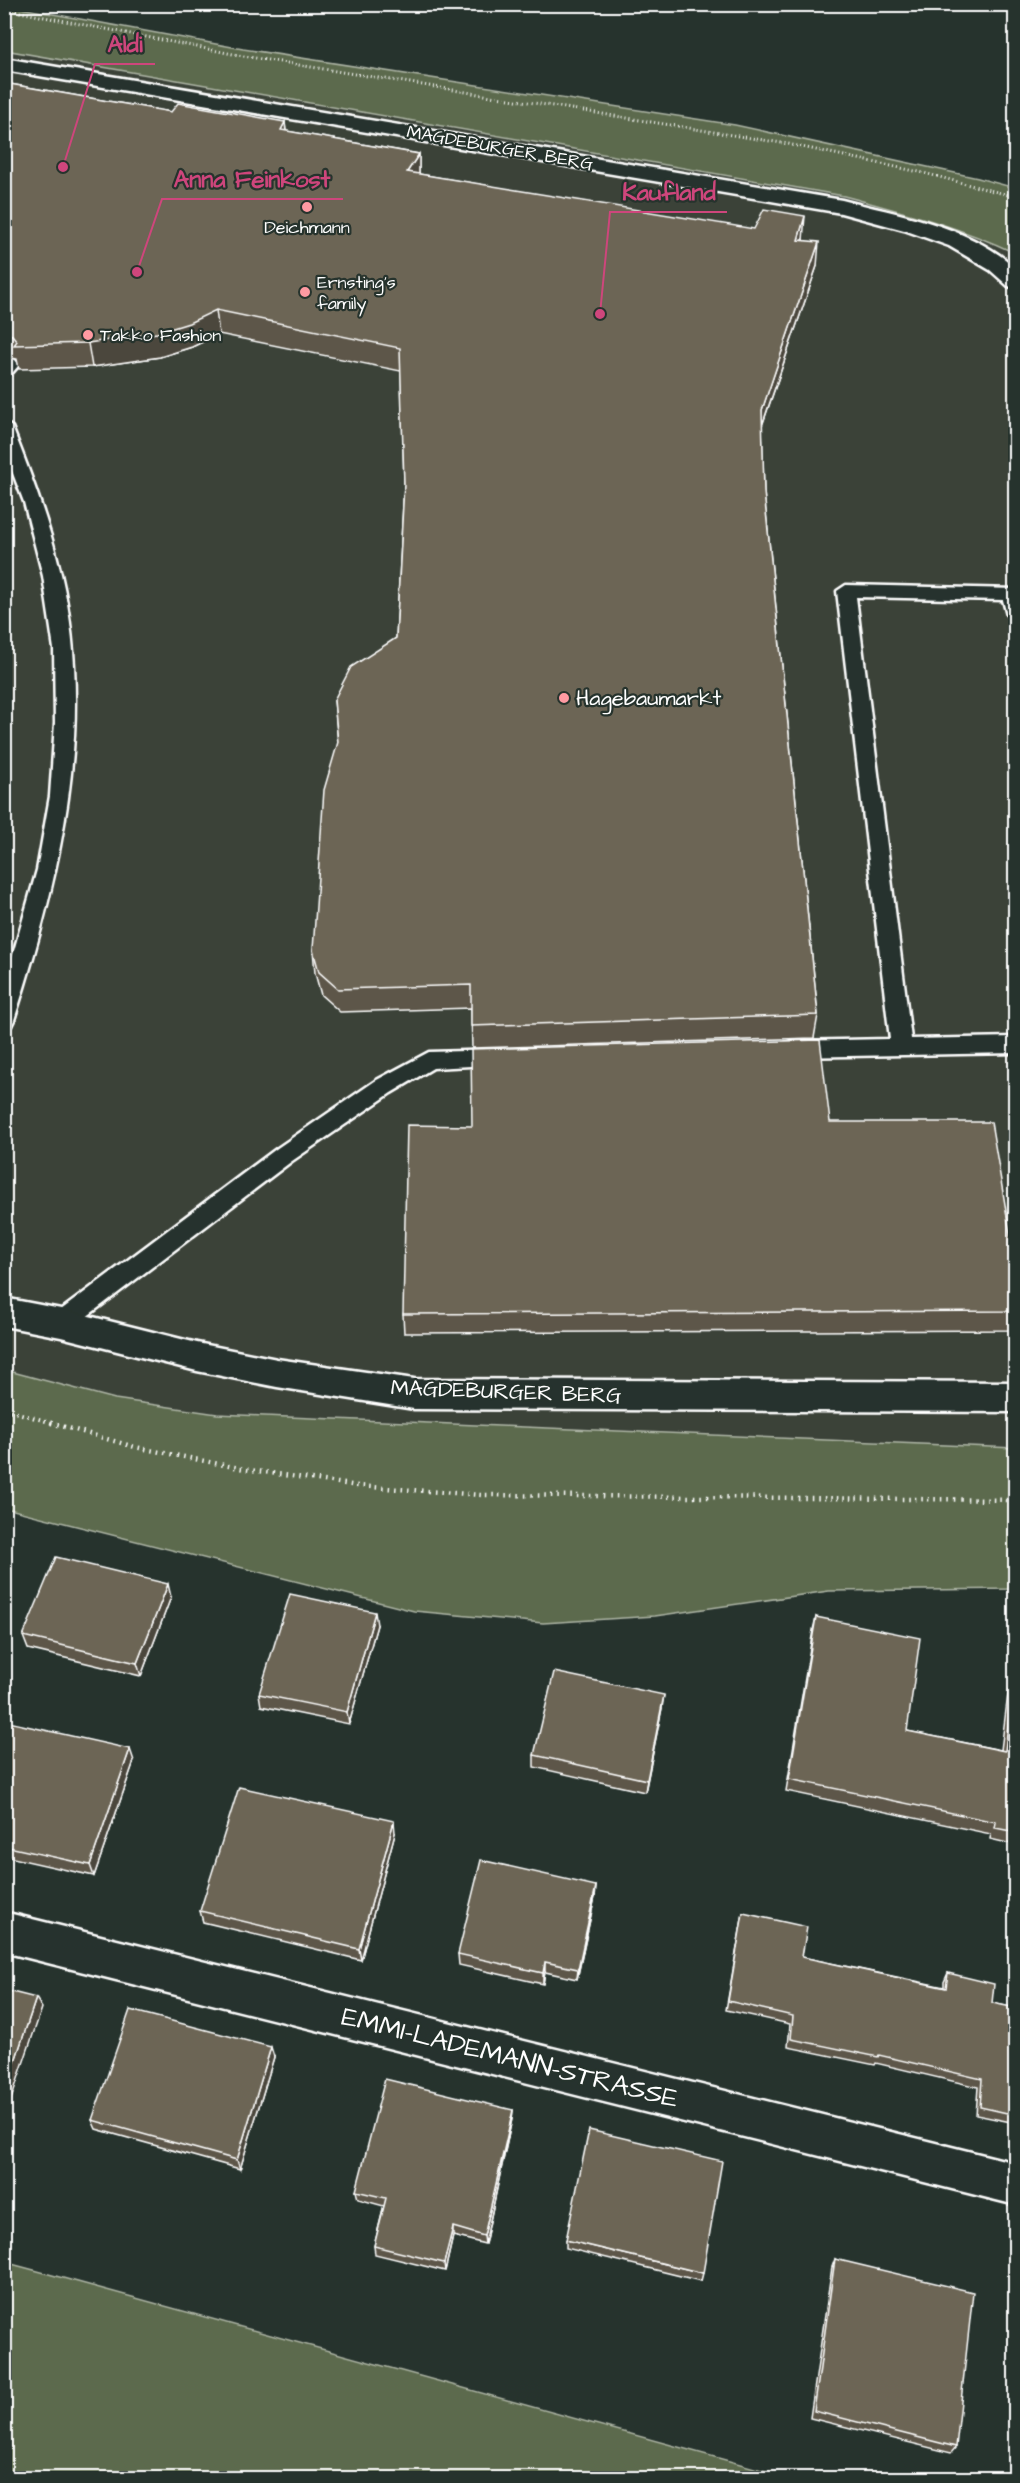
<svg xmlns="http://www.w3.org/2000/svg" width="1020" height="2483" viewBox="0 0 1020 2483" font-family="'Architects Daughter',sans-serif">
	<rect width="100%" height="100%" fill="#26332d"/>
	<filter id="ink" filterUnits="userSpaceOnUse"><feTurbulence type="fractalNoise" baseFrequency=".0167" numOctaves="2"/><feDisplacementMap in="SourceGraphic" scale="12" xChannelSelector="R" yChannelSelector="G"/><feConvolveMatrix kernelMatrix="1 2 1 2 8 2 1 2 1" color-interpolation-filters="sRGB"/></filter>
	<g filter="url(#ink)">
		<path fill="#3b4239" d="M4,50L845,196L936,221L981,237L1015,253V1448L217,1414L115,1399L5,1370Z"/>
		<path fill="#5c6b4d" stroke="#aeb5a6" stroke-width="1.5" d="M4,5L243,49L735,125L978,178L1015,188V253C960,227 903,212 844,196L5,50Z
			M5,1370L115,1399L217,1414L1015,1448V1589L829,1591L655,1616L543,1623L414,1611L5,1508Z
			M4,2262L34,2270L791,2478H5Z"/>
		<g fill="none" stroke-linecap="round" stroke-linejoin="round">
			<defs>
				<path id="lane" d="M4,422L12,427C31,475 49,523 61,574C96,723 60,877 14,1020L11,1026L4,1028V986L37,870L50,796L55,723L54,649L43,576L24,502L4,450Z
					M846,585L1016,589V621L1007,615L1003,600L856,597L911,1039L1016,1037V1053L792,1057L785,1055L781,1049L785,1043L792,1041L890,1039L837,591Z
					M501,1050L509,1052L512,1058L509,1064L433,1068L391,1093L292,1161L69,1330L61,1333L53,1330L49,1323L53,1316L276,1149L375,1081L429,1052Z"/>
				<path id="street" d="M4,58L842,200C901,215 969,226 1016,268V288L1008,286L990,270L949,246L904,230L841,213L4,70Z
					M4,358L15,360L19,365L12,373L4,375Z
					M4,1298L61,1309L197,1343L277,1359L414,1379L1016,1382V1412L414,1409L277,1387L197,1371L61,1337L4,1326Z
					M4,1912L1016,2163V2205L4,1952Z"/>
			</defs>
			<use href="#lane" stroke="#fff" stroke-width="5"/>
			<use href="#street" stroke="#fff" stroke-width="5"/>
			<path stroke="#fff" stroke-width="3" stroke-dasharray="1 3" stroke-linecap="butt" d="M4,9L243,56L788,144L924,173L1016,197"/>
			<path stroke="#fff" stroke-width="4" stroke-dasharray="1.5 4.5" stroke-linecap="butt" d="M4,1409L56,1424"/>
			<path stroke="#fff" stroke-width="4.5" stroke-dasharray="1.5 5" stroke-linecap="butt" d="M51,1423L135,1447L244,1469L358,1486L481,1495L1016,1500"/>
			<use href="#lane" fill="#26332d" fill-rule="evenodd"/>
			<use href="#street" fill="#26332d" fill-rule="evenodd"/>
		</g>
		<path fill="#5d5749" stroke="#fff" stroke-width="1.5" d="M4,83L171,112L285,122L286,131L419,154V174L803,240L817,266L762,426L764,492L818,1015L814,1038L472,1048L471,1008L340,1012L321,995L315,973L313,950L338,744L334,700L396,638L404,484L401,371L219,334L192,347L160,357L92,367L19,369L17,359L4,356Z
			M830,1122L1016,1269V1330L404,1333L403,1314L472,1126Z
			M171,1597L141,1676L28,1649L23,1636Z
			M816,1617L907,1731L1001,1750L1008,1694L1013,1681L1016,1682V1845L990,1839L991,1834L786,1791L813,1630Z
			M377,1625L349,1724L261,1706L259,1694Z
			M662,1708L645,1792L534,1767V1755Z
			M4,1721L134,1761L94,1876L4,1856Z
			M395,1833L361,1960L203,1922L200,1911Z
			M596,1886L595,1897L577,1979L545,1972L543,1984L459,1965L458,1954Z
			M743,1913L802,1957L944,1987V1982L948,1973L992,2003L1016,2008V2123L976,2115L978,2087L876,2063L875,2065L788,2047L790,2024L726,2010Z
			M274,2057L240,2169L96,2129L92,2120Z
			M513,2110L512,2119L485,2244L453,2236L445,2271L375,2254L374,2246L384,2206L358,2199L356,2191Z
			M566,2240L703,2273L701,2281L566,2248Z
			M835,2259L956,2447L951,2453L810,2418L832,2267Z"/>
		<path fill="#4c473c" stroke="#fff" stroke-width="1.5" d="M285,122L287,145L281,130Z
			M419,154V177L407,172Z
			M805,216L803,240L796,264L798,240Z
			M819,242L817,266L759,434L762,410Z
			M216,310L219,334L192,347L160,357L92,367L88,343Z
			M168,1584L171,1597L141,1676L137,1663Z
			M375,1612L377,1625L349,1724L347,1712Z
			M664,1695L662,1708L645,1792L647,1780Z
			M130,1749L134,1761L94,1876L90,1865Z
			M394,1821L395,1833L361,1960L359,1949Z
			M596,1886L595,1897L577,1979L578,1969Z
			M545,1962V1972L543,1984V1973Z
			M36,1998L42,2008L4,2120V2094Z
			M271,2047L274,2057L240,2169L237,2160Z
			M513,2110L512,2119L485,2244L484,2236Z
			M453,2227V2236L445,2271L444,2263Z"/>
		<path fill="#6c6555" stroke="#fff" stroke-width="1.5" d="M4,83L171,112L178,103L285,122L281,130L419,154L407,172L754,229L764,209L805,216L798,240L819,242L762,410L764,492L818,1015L471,1026V985L338,989L319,972L313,950L324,790L338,742L334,700L351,667L396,638L404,484L400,348L216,310L189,323L157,333L88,343L14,345L17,341L12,335L4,333Z
			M820,1040L830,1122H991L1016,1269V1311L403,1314L407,1125L472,1126L471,1049Z
			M56,1557L168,1584L137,1663L23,1636Z
			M290,1594L375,1612L347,1712L259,1694Z
			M816,1617L920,1638L907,1731L1005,1751L1013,1681L1016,1682V1832L995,1828L996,1822L789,1779Z
			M554,1672L664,1695L647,1780L534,1755Z
			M4,1721L130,1749L90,1865L4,1846Z
			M239,1787L394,1821L359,1949L200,1911Z
			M481,1860L596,1886L578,1969L545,1962L543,1973L458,1954Z
			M743,1913L807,1927L802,1957L946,1988L948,1973L994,1984L992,2003L1016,2008V2115L980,2107L982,2079L879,2055L878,2057L791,2039L793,2016L728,2001Z
			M4,1990L36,1998L4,2094Z
			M130,2010L271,2047L237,2160L92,2120Z
			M385,2079L513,2110L484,2236L453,2227L444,2263L374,2246L386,2198L356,2191Z
			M589,2130L722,2161L703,2273L566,2240Z
			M835,2259L973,2292L956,2447L814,2411Z"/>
	</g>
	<g fill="#ff9aa2" stroke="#26332d" stroke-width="2">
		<circle cx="307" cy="207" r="6"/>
		<circle cx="305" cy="292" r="6"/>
		<circle cx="88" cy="335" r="6"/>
		<circle cx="564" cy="698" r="6"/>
	</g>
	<g text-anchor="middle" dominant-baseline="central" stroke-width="4.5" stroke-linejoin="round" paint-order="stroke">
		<g font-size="18" fill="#fff" stroke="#26332d">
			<text transform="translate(500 148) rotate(10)">MAGDEBURGER BERG</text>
		</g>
		<g font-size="18" fill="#fff" stroke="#26332d" text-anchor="start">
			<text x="307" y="227" text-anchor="middle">Deichmann</text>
			<text x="317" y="282">Ernsting's<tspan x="317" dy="21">family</tspan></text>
			<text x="100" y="335">Takko Fashion</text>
		</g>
		<g font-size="22" fill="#fff" stroke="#26332d" text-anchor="start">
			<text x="576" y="698">Hagebaumarkt</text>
		</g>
		<g font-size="22" fill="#fff" stroke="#26332d">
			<text transform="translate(506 1392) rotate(2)">MAGDEBURGER BERG</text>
		</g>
		<g font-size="27" fill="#fff" stroke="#26332d">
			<text transform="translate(510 2058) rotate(14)">EMMI-LADEMANN-STRASSE</text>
		</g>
	</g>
	<path fill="none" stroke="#ce467c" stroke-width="2" d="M63 167L95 64H155M137 272L162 199H343M600 314L610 212H727"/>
	<g fill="#ce467c" stroke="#26332d" stroke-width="2">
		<circle cx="63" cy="167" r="6"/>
		<circle cx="137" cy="272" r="6"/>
		<circle cx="600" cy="314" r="6"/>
	</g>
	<g font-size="24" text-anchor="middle" font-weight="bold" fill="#ce467c" stroke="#26332d" stroke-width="4.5" stroke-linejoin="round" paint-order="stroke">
		<text x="125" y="52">Aldi</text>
		<text x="252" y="187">Anna Feinkost</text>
		<text x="669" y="200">Kaufland</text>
	</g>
	<rect width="1020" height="2483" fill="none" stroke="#26332d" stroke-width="24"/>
	<rect x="12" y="12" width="996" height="2459" fill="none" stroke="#fff" stroke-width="2" filter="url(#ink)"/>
</svg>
